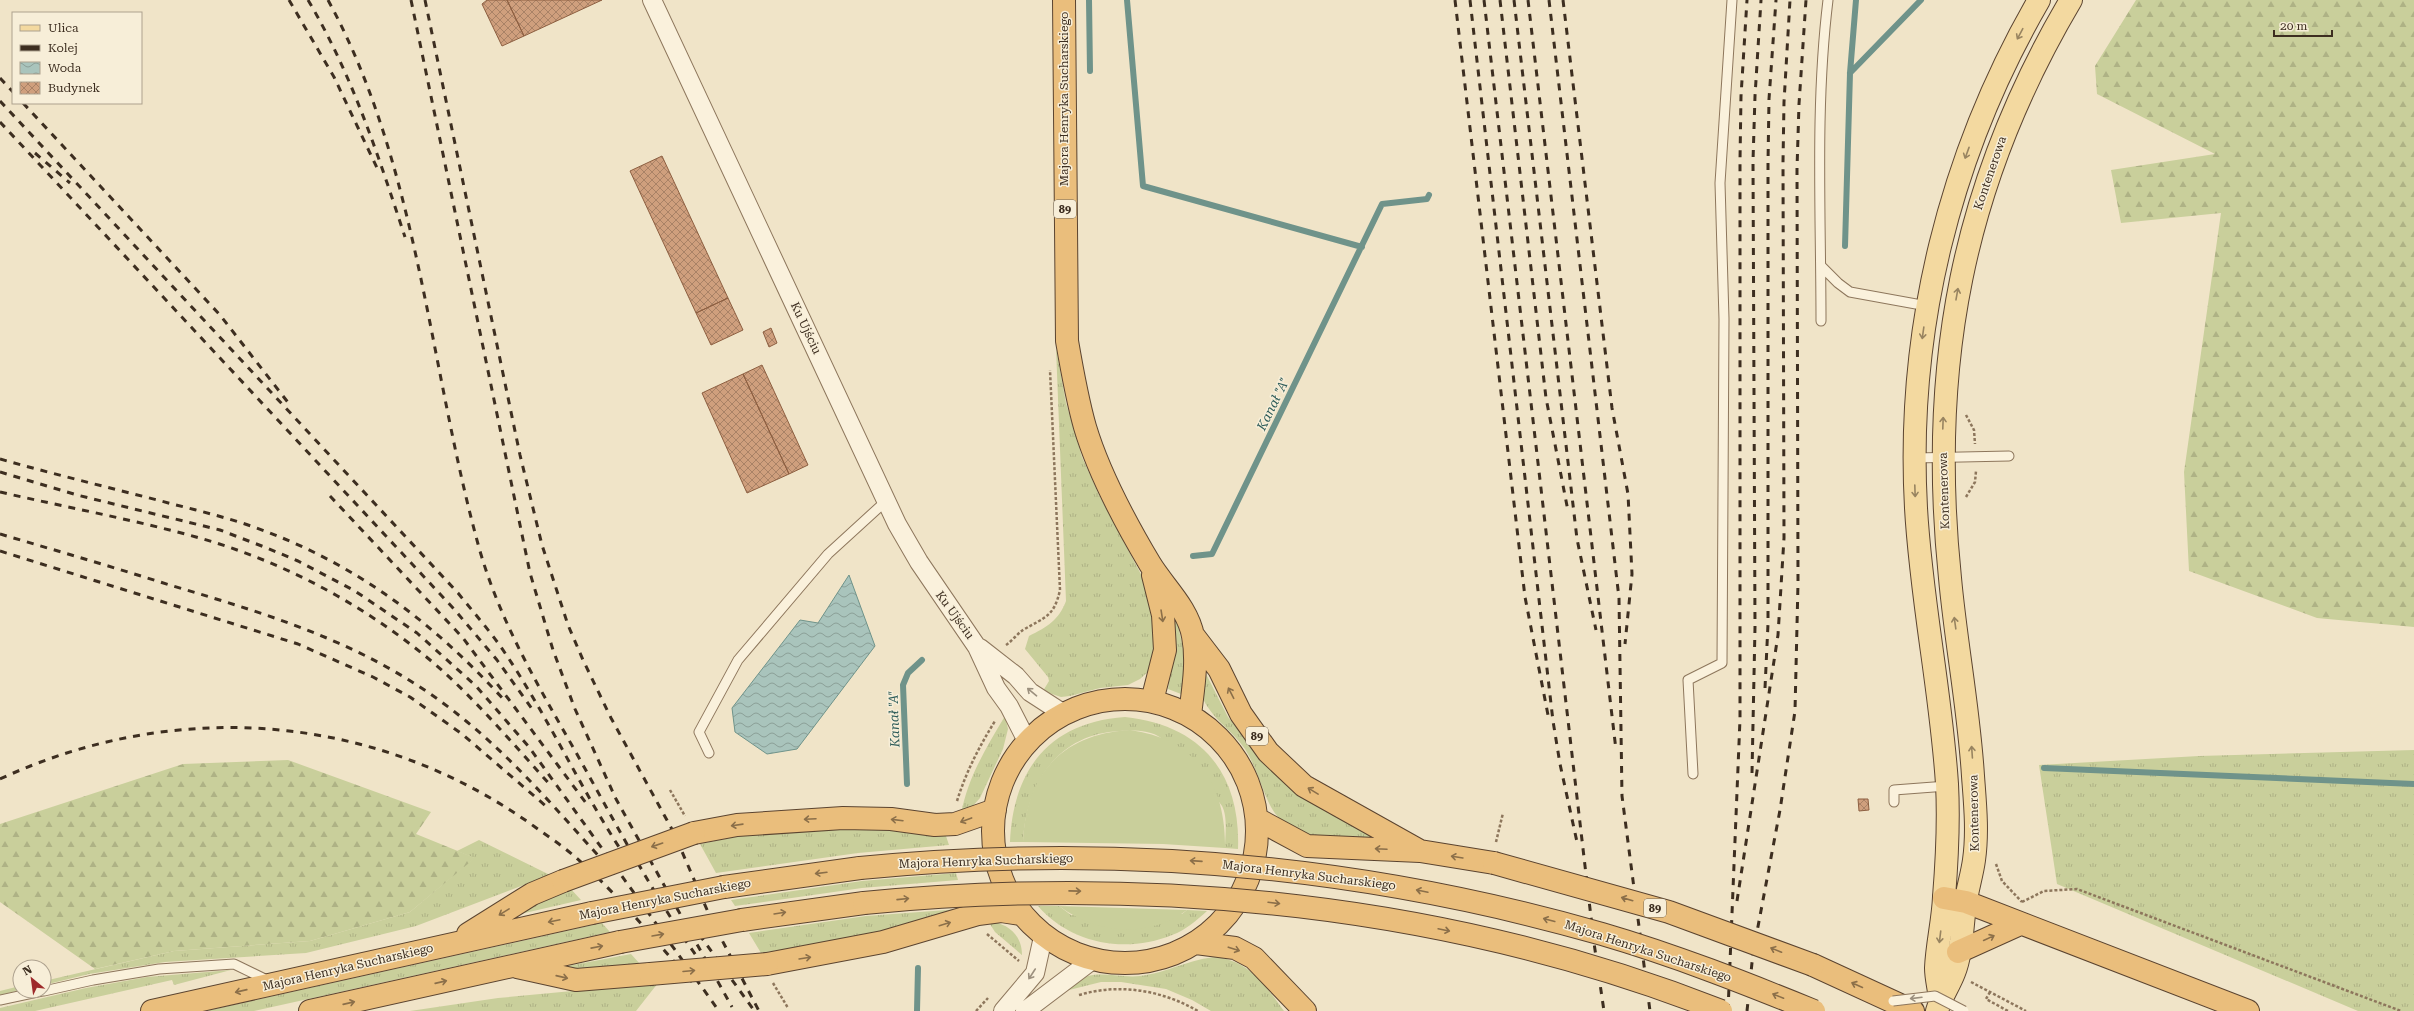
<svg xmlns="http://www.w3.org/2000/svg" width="2414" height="1011" viewBox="0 0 2414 1011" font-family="'Roboto Serif',serif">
	<defs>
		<pattern id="grass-tufts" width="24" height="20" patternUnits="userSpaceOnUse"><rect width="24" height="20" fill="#c9cf9b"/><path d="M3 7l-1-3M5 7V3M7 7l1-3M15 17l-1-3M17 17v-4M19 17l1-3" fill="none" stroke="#aeb285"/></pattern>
		<pattern id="forest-firs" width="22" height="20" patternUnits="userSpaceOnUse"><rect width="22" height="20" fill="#c9cf9b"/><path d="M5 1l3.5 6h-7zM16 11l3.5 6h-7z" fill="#aeb285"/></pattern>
		<pattern id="water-waves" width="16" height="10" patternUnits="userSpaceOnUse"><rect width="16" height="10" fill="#a9c4bc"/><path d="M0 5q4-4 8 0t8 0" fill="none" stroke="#8ba098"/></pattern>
		<pattern id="building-cross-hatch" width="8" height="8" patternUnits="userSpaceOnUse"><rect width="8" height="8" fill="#cf9f7d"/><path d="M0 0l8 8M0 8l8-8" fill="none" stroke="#a98266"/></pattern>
	</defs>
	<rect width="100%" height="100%" fill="#f0e4c8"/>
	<path fill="url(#grass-tufts)" d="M1056,348L1066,403L1082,457L1100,497L1143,578L1158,625L1151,669L1140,679L1128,685L1100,688L1070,696L1061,697L1043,691L1049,681L1048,677L1025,649L1029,636C1047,627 1059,620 1066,601Z
		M1170,614L1176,618C1181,638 1191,675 1181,694L1168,689L1173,648Z
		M1204,670L1228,717L1260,757L1310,801L1328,813L1378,836L1379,840C1344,838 1291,844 1271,807C1261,788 1257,768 1245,749C1234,733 1217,722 1207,706L1203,699Z
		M1005,716L1008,729L1003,749L980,798L971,808L961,814C968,777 986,748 1005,716Z
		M1125,717C1201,725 1241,773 1238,849L1225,848C1225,836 1228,817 1222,806C1215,795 1202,784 1193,774C1183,763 1173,747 1161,738C1151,730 1131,730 1120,731C1057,734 1026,784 1023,842H1010C1013,769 1050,722 1125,717Z
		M2414,750V1011H2358L2057,884L2039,765L2199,756Z
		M851,827L945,833L949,845L858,853L716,873L700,844L745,835Z
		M479,840L550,875L416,926L306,953L165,962L89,974L44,985V981L174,951L310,941L410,912L474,858L457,851Z
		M956,873L958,880L862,888L735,906L731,900L862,881Z
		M570,888L581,900L516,915L514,910Z
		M1038,906H1059L1071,915L1182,914L1187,910L1207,911C1197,920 1186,930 1172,935C1126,954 1071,944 1038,906Z
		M960,909L853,939L761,953L749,933L866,916Z
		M988,921C1007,923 1022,934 1022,955L995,932Z
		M602,923L610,932L254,1011H206Z
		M631,954L640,964L560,973L557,968Z
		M1218,957C1251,963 1265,985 1284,1011H1211L1192,1000L1166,989L1121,982H1101L1065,991C1072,985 1079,978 1088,976C1105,972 1123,978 1140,976C1167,973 1191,958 1218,957Z
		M231,970L174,985L172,980L35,1011H0V1008L86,988L147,977Z
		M658,983L636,1011H410L498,998Z
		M20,986V990L0,995V991Z"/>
	<path fill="url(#forest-firs)" d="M2136,0H2414V627L2317,618L2189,571L2184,472L2221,213L2121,223L2111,170L2215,154L2097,94L2095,66Z
		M288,760L431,812L416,834L475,858L410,912L310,941L174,951L95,969L0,902V824L183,764Z"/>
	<path fill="#c9cf9b" d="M1130,730C1196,739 1226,784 1225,848L1163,844L1023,842C1026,775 1061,734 1130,730Z
		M1059,906L1187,910C1148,939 1096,934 1059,906Z"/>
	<path fill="url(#water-waves)" stroke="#6f938a" d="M849,575L875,646L797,749L767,754L735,732L732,708L800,620L818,623Z"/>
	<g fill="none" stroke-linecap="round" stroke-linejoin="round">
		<path stroke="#6f938a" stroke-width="6" d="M1089,0L1090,71
			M1127,0L1143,186L1362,247
			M1850,73L1921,0
			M1845,246L1850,73L1856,0
			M1193,556L1212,554L1382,204L1427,199L1429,195
			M2044,768L2414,784
			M907,784L903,685L908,673L922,660
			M917,1011L918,968"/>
	</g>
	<path fill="url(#building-cross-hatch)" stroke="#8d5f41" d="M487,0H507L524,36L502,46L482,4Z
		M507,0H602L524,36Z
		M662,156L728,298L696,313L630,171Z
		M728,298L743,330L711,345L696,313Z
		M771,328L777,343L769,347L763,332Z
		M762,365L808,465L789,474L743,374Z
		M743,374L789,474L747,493L702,393Z
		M1858,799H1868L1869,810L1859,811Z"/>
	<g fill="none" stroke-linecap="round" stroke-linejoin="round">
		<defs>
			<path id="service" d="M1821,266L1838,283L1850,292L1927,306
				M1821,321C1821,215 1815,106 1828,0
				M1915,458L2009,456
				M709,753L699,732L738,660L828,554L886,501
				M1693,774L1688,680L1722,663L1724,319L1720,183L1732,0
				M1894,802V790L1947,786
				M44,991L93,980L159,969L234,964L269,981
				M0,1000L42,991"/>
			<path id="minor" d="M652,0L897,524L919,562L977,647L996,688L1009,706L1027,741
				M980,648L1016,676L1030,692L1064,714
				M1003,1011L1035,973L1043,937
				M1025,1011L1091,961"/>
			<path id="primary" d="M1940,999C1939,989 1936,978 1936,968C1937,944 1943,921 1944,897C1947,860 1949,821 1947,784C1941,691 1921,600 1916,508C1906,329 1950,154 2039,0
				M1937,1011C1941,997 1949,986 1954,973C1962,953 1962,927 1965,906C1967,890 1972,875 1974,860C1978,832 1975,803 1973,776C1969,710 1956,644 1950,578C1928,366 1962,184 2071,0"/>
			<path id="trunk" d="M1064,0L1067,341C1072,370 1077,399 1085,427C1099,474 1125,522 1150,564C1164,587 1188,608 1193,636C1198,662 1193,689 1190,715
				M1193,635L1219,669L1241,714L1268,752L1304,786L1420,851
				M993 831a132 132 0 1 1 264 0a132 132 0 1 1-264 0Z
				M1152,701L1165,650L1163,615L1153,575
				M1257,819L1307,846L1420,851L1494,863
				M694,833L737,825L843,818L891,819L935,825L955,824L995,810
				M724,887L860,868
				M1944,898L1966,902L2248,1011
				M742,920L864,903
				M468,934L532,894L563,881
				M1196,943L1235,948L1254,958L1305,1011
				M1958,952L2020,924
				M767,964L883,942L978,914L1001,911L1021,914
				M1813,965L1913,1011
				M517,967L576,980L650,974
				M152,1011L592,913
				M310,1011L620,942"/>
		</defs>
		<use href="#service" stroke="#8d765c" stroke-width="11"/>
		<use href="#minor" stroke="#8d765c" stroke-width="20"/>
		<use href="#primary" stroke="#5b4430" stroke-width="24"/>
		<use href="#trunk" stroke="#5b4430" stroke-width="24"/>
		<path stroke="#8d765c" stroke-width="2.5" stroke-dasharray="3 2" stroke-linecap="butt" d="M1966,415L1974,430L1975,444
			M1966,497L1975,482L1976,471
			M1006,645C1012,641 1017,634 1023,630C1045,617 1054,617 1060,590L1050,370
			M670,790L685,816
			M957,801C966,772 979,747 995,721
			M1496,842L1503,813
			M1996,864L2002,881L2022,902
			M2022,902L2044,891L2077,889L2401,1011
			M987,934L1019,961
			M1971,982L2026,1011
			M773,983L788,1008
			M1990,992L1986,999L2008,1011
			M1079,995C1120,983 1161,990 1198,1011
			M976,1011L988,998"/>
		<use href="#service" stroke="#faf1dc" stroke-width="9"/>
		<use href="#minor" stroke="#faf1dc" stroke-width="18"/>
		<use href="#primary" stroke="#f3d9a0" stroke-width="22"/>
		<use href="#trunk" stroke="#eabe7c" stroke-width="22"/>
		<path stroke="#3d2e20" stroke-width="3" stroke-dasharray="7 7" stroke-linecap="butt" d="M289,0L334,77L378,170
			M308,0C352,74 378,155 405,237
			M328,0C418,165 429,365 478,544C499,621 539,687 578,756C613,819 646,881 686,941
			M411,0L530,573L553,650L575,709L616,799L732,1007
			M425,0L520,455L542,545L568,625L583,660L611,718L674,833L711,919L759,1011
			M1455,0L1525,597L1548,715
			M1470,0L1553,721L1560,764L1577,842
			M1484,0L1594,943L1604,1011
			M1500,0L1546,398L1568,511
			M1514,0L1577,539L1596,630
			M1528,0L1616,750
			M1549,0L1619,598L1622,796L1650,1011
			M1563,0L1612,408L1628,494L1632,574L1625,644
			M0,78L13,92
			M0,101L458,593C474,613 491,632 505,653C551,721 584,797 631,865
			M23,103L220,315L290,405
			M0,122L454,609L497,660L535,713
			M35,153L70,183
			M0,459C53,474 107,487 161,501C191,509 222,516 251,526C354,562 432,621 505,701
			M0,472L77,495L220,530L267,548L298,561L355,591L417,633L476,686L529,747L719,1011
			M0,492C65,507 131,519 196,537C283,561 367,606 436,665C478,702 515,746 552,787
			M330,496L463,638L586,803
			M0,534C58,551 116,568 173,586C281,618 378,648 466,721C521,766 567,822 615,874
			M0,551L298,644L373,677L410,697L462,734L547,807
			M1765,688L1768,624V163L1769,99L1776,0
			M1752,773L1755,627L1753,161L1755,96L1761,0
			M0,779C177,697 377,713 535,827C552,839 570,851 585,866C624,901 657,943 692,982
			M1737,901L1778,635L1784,538L1783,162L1784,102L1790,0
			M691,923L753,1009
			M683,937L705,968
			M1728,1011L1740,719V160L1741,96L1747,0
			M1747,1011L1753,953L1780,810L1795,711L1798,583L1797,169L1799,104L1806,0"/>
		<defs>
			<path id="service-bridge" d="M1893,1001L1935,996L1964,1011"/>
			<path id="trunk-bridge" d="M1494,863L1669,912L1813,965
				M860,868C1113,843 1358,864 1602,934C1674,955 1745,983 1814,1011
				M563,881L694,833
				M864,903C1153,875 1450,904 1721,1011
				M592,913L724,887
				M620,942L742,920
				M650,974L767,964"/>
		</defs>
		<use href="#service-bridge" stroke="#8d765c" stroke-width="11" stroke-linecap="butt"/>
		<use href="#trunk-bridge" stroke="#5b4430" stroke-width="24" stroke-linecap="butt"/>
		<use href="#service-bridge" stroke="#faf1dc" stroke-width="9"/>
		<use href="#trunk-bridge" stroke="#eabe7c" stroke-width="22"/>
	</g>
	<defs><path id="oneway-shaft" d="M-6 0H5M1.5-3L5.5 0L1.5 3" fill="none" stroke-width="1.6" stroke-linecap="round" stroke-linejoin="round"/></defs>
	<g stroke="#988460">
		<use href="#oneway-shaft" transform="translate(2020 34) rotate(118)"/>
		<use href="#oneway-shaft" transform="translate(1967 153) rotate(110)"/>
		<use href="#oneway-shaft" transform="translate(1957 294) rotate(-80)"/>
		<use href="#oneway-shaft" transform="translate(1923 333) rotate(98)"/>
		<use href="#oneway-shaft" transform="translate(1943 423) rotate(-88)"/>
		<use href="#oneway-shaft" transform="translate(1915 491) rotate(88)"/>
		<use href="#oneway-shaft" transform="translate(1955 623) rotate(-98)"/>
		<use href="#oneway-shaft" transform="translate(1972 752) rotate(-94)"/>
		<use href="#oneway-shaft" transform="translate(1940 937) rotate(97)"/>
	</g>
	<g stroke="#8b6f49">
		<use href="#oneway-shaft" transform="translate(1162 616) rotate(81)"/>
		<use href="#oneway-shaft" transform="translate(1231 693) rotate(-117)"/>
		<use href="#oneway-shaft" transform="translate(1313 791) rotate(-149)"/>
		<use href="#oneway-shaft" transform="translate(810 819) rotate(177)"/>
		<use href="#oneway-shaft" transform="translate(897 820) rotate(-173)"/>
		<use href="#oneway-shaft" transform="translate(966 820) rotate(160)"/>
		<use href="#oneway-shaft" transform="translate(737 825) rotate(172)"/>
		<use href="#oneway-shaft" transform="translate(657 845) rotate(161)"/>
		<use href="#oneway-shaft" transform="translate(1381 849) rotate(-177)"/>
		<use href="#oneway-shaft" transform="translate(1457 857) rotate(-171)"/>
		<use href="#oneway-shaft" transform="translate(1196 861) rotate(-176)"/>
		<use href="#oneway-shaft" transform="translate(821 873) rotate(173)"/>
		<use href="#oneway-shaft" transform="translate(1075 891) rotate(1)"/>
		<use href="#oneway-shaft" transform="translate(1422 891) rotate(-168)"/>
		<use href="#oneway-shaft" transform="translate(903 899) rotate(-6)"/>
		<use href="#oneway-shaft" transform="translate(1627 899) rotate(-164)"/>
		<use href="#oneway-shaft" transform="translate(1274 903) rotate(7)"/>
		<use href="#oneway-shaft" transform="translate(504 912) rotate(148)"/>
		<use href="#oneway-shaft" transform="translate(780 913) rotate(-9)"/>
		<use href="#oneway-shaft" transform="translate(1549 920) rotate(-165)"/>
		<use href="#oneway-shaft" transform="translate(554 921) rotate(168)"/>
		<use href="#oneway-shaft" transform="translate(945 924) rotate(-17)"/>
		<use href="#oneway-shaft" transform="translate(1444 930) rotate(12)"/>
		<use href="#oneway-shaft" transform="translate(658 935) rotate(-10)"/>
		<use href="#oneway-shaft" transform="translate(1989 938) rotate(-25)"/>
		<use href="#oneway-shaft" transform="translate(597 947) rotate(-11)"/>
		<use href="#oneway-shaft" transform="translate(1234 949) rotate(18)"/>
		<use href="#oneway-shaft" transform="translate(1776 950) rotate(-158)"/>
		<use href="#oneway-shaft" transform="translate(805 958) rotate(-9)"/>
		<use href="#oneway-shaft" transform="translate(689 971) rotate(-5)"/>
		<use href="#oneway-shaft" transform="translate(562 977) rotate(13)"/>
		<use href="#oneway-shaft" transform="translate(441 982) rotate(-13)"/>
		<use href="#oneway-shaft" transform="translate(1857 985) rotate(-156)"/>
		<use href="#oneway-shaft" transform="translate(241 991) rotate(167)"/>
		<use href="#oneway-shaft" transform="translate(1778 996) rotate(-158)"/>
		<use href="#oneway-shaft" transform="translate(349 1003) rotate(-13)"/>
	</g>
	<g stroke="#9c907e">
		<use href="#oneway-shaft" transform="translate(1032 692) rotate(-140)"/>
		<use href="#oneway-shaft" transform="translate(1032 974) rotate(123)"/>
		<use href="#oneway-shaft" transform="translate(1916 998) rotate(173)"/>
	</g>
	<g text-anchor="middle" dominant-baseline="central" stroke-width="3" stroke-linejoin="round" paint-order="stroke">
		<g fill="#f7eed8" stroke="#756857" stroke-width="1">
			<rect x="1054" y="200" width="22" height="18" rx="3"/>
			<rect x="1246" y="727" width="22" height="18" rx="3"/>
			<rect x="1644" y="899" width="22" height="18" rx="3"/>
		</g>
		<g font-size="11" font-weight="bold" fill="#3d2e20">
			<text x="1065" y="209">89</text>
			<text x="1257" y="736">89</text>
			<text x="1655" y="908">89</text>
		</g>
		<g font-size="12" fill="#3d2e20" stroke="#f7eed8">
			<text transform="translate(1064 99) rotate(-90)">Majora Henryka Sucharskiego</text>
			<text transform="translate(1990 173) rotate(-71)">Kontenerowa</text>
			<text transform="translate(806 328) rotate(65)">Ku Ujściu</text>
			<text transform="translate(1944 491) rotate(-92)">Kontenerowa</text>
			<text transform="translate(955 615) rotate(54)">Ku Ujściu</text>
			<text transform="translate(1974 813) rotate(-91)">Kontenerowa</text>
			<text transform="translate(986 861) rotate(-2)">Majora Henryka Sucharskiego</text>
			<text transform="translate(1309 875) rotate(7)">Majora Henryka Sucharskiego</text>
			<text transform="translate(665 899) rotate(-11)">Majora Henryka Sucharskiego</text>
			<text transform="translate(1648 951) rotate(18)">Majora Henryka Sucharskiego</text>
			<text transform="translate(348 967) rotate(-13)">Majora Henryka Sucharskiego</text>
		</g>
		<g font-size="13" font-style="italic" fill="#2f5d5a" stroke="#f7eed8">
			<text transform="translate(1273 404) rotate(-64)">Kanał "A"</text>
			<text transform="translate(894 719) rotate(-92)">Kanał "A"</text>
		</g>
	</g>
	<rect x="12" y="12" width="130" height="92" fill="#f7eed8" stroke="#ada18e"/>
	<rect x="20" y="25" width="20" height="6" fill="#f3d9a0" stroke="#ada18e"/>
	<text x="48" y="32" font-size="12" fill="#3d2e20">Ulica</text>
	<rect x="20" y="45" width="20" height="6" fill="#3d2e20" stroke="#ada18e"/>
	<text x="48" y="52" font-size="12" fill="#3d2e20">Kolej</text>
	<rect x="20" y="62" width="20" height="12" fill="url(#water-waves)" stroke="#ada18e"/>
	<text x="48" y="72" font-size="12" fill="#3d2e20">Woda</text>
	<rect x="20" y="82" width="20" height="12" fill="url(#building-cross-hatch)" stroke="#ada18e"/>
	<text x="48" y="92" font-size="12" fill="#3d2e20">Budynek</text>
	<g transform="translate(32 979) rotate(331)"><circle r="19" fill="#f7eed8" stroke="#ada18e"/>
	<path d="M0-3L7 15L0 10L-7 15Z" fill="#9e2a2b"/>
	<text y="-6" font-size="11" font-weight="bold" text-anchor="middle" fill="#3d2e20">N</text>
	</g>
	<path d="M2274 30v6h58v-6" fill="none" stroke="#3d2e20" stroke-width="2"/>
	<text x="2280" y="30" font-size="12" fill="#3d2e20" stroke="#f7eed8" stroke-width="3" paint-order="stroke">20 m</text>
</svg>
